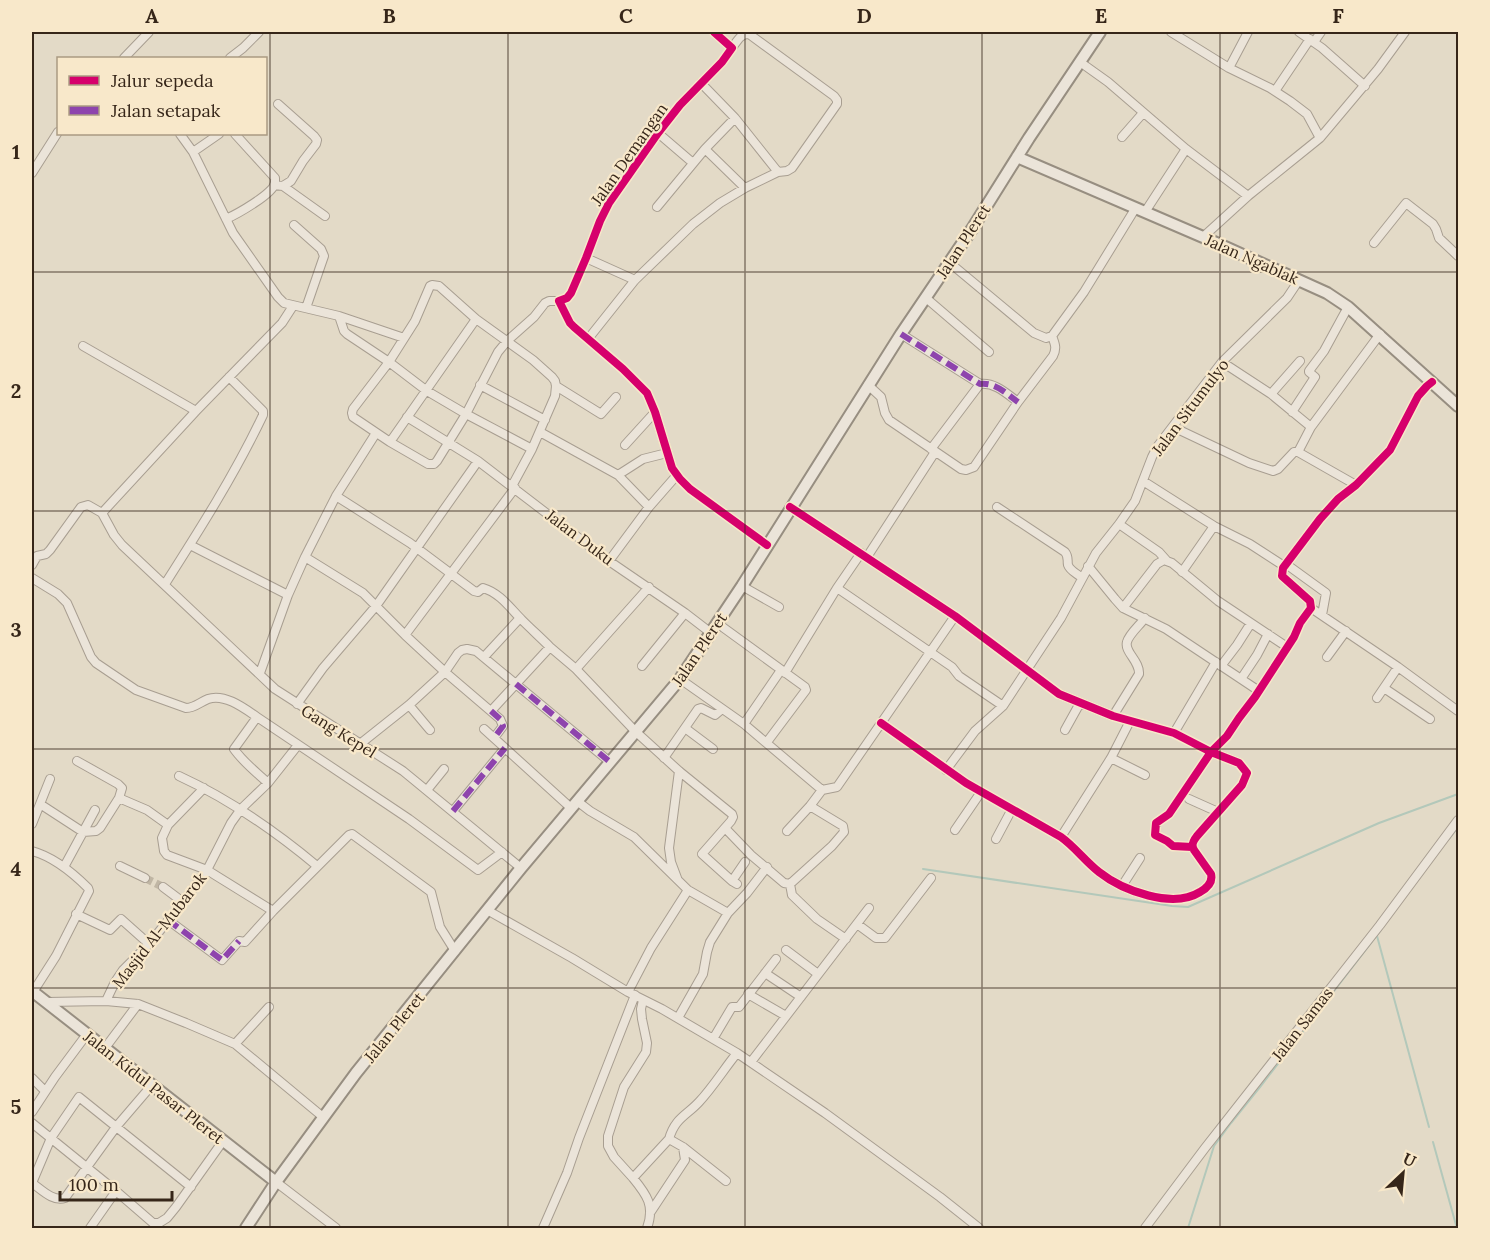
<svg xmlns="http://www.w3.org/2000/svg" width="1490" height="1260" viewBox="0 0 1490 1260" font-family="Lora,serif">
	<rect width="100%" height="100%" fill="#e3dac7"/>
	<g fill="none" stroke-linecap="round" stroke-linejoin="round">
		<path stroke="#b3c8ba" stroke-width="2" d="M1449,839L1458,827
			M923,869L1172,906L1188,907L1379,823L1458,794
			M1377,936L1429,1127
			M1433,1142L1456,1225
			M1188,1228L1214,1146L1231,1123L1260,1087L1381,930"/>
		<path stroke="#c0b6a4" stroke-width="8" stroke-dasharray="8 4" stroke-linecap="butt" d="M145,878L163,887"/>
		<defs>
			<path id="street" d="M714,32L732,48L722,62L680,105L658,133L609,203L600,221L586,258L571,293L567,298L559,301L570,323L574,327L623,369L647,393L655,412L672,468L680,479L690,489L767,545
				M1171,32L1229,68L1270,88L1290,101L1307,114L1320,138
				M1299,32L1322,48L1365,86
				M1314,42L1321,32
				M124,58L149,32
				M230,58L243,48L259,32
				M1080,62L1108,82L1186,149L1248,196
				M1229,68L1248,32
				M701,83L735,118L778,172
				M1275,91L1310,39
				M658,133L693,163
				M180,134L193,152L233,233L278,297L284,303L339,316L404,338
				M1122,137L1143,113
				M705,149L745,188
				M193,152L219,134
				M32,173L58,132
				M274,185L283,186L291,181L303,161L316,144L317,140L314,136L278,104
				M283,186L325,216
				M657,207L705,149L735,118
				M1145,212L1186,149
				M226,219C237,214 273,194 275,183C275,181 275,180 275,178L235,134
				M294,225L321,249L324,256L306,308
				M1203,237L1248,196L1320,138L1378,69L1405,32
				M1374,243L1406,203L1433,224L1436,229L1439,238L1458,256
				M586,258L635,280
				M950,263L1034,333L1046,338L1052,336L1084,292L1135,209
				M926,298L989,352
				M339,316L344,331L347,334L389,362L353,409L352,413L353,417L390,442L428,464H434L437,461L466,414L498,352L507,341L534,317L545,303L549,301H559
				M901,334L980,384C995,382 1007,394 1018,402
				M588,339L635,280L693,224L720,203L745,188L778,172L787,171L792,168L837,104V100L834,96L749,34C741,33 737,41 732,48
				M83,346L196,411
				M1222,362L1271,394L1311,427
				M480,385L545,420
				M868,385L881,397L885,413L889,420L961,469L966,470L974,467L1018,402L1053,356C1057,348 1055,344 1052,336
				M556,386L601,414L616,397
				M1271,394L1300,361
				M1292,412L1315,377L1309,372V371L1324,351L1348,307
				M407,417L478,461L609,561L685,613L711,633
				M1173,427L1249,463L1273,471L1278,469L1294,452H1298L1311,427L1380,334
				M540,432L618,475L649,507
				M376,433L336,496L410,543L474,591L478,592L483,588C500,593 510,608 522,620C531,629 541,638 550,647
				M390,442L476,319
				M625,445L655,412
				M931,449L980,384
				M1298,452L1356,485
				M618,475L643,459L667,453
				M1143,481L1214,526L1250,544L1284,566
				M512,486L532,449L555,396L556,386L555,381L552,377L533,360L476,319L439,286L432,285L430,286L415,321L389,362L427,391L466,414L532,449
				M790,507L955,616L1059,694L1113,716L1174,733L1211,752L1239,763L1247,773L1242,785L1197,836C1193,841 1191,845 1194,850L1211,874C1213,882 1207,888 1200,892C1173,909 1123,891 1099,872C1085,861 1075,847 1061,837L966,783L881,723
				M997,507L1065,552C1069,557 1067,560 1068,565C1070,571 1078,574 1082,578
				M102,513L114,535L122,545L275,689L403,771L521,868
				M1119,524L1159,552L1167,561
				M190,545L288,595
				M305,557L363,593L405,635L445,672L500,719L503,726L494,738
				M867,557L935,452
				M609,561L649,507L677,475
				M1286,564L1326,593L1322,615
				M32,565L37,556L46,554L50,550L81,507L88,505L102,513L196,411L282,323L293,306
				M1088,566L1115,599L1123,608L1166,629L1259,691
				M1182,572L1214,526
				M32,578L58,594L67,603L91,657L96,663L136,690L186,708C195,708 200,702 208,699C224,693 244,708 257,717L409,819L478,870L502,852
				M165,584C200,529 235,474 263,415V411L229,377
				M742,586L779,607
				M837,588L952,667L959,676L1003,706
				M1123,608L1157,564L1164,560L1172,563L1218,601L1287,647
				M1311,608L1398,667L1458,711
				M717,623L805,687L806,690L767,742
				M405,635L515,488
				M484,657L520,618
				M1327,657L1346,631
				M642,666L685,613
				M1221,666L1237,645L1251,623
				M576,669L649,587
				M260,673L288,595L305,557L336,496
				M785,673L837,588L861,553
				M680,679L744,724L822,790
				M1241,679L1257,655L1268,634
				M1384,688L1430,719
				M1377,698L1398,667
				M297,704L323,668L376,606L478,461
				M409,705L430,730
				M491,711L550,647L576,669L635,731L679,771L732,814L733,817L731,821L702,854L732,881L737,884
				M1113,716L1139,674C1140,661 1124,652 1127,642C1129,634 1140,625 1145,618
				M257,717L234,749C243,762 256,772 268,783
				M744,724L781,670
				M685,728L713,749
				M484,729L571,808
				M1065,730L1080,703
				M1174,733L1216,662
				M360,744L409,705L445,672L458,653L462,650L467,649L476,651L610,762
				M664,758L698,709L701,708L715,715L722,709
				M1111,758L1145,775
				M946,770L975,731L1003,706L1061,618L1096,553L1119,524L1135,501L1152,457L1157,447L1222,362L1287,298L1299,280
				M179,776C229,799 275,831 317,866
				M204,788L168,825L162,838L164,851L167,855L207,870L273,911L349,835L352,834L431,892L440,927L455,951
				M427,790L444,769
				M119,798L147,810L168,825
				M1189,799L1218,812
				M577,801L590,811L634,837L688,890
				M40,804L83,832L96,831L100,828L119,798L122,788L118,784L77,761
				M453,811L505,748
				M32,824L50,779
				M725,828L751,855L784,883L790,884L832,846L844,832L843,826L810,806
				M955,830L981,792
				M787,831L810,806L822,790L837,787L955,616
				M1061,837L1111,758L1130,721
				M996,839L1012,809
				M1192,847L1173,846L1167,841L1155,835L1156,823L1169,814L1211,752L1227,736L1239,718L1255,697L1294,637L1300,623L1311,608L1310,601L1282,576L1283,568L1320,519L1338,499L1356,485L1390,450L1418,396L1427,386L1432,382
				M32,851C54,857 72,872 88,888L89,891L56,956L33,992
				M120,866L145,878
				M64,867L95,810
				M677,878L671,862L669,848L679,771
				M732,881L745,862
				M790,884L792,895L817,919L846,939
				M1122,886L1140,858
				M163,887L183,902
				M487,910L572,958L628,992L662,1009L737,1053L825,1113L940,1197L979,1228
				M76,914L110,930L121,919L149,944
				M168,920L222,960L239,941L245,942L273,911
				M857,924L876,938H885L931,878
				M786,950L818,974
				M765,973L801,997
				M628,992L651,948L688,890L728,913
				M748,994L786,1016
				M106,1001L115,982L123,970L149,944L183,902L207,870L231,823L241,809L268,783L298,745
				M47,1002L106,1001L138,1004L186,1023L235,1044L323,1117
				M678,1018L703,974L707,952L710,942L728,913L747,893L767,867
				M713,1039L732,1007H739L776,959
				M235,1044L269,1007
				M105,1048L138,1004
				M751,1062L869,908
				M32,1078L45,1091
				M32,1112L55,1077L87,1034
				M32,1123L116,1191L153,1223H159L167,1218L176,1207L223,1141
				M669,1139L683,1147L726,1181
				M633,1178L614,1157L608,1146V1136L624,1087L646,1052L647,1043L642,1019L641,1009L643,1000
				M276,1182L336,1228
				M32,1183L51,1138L79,1097L191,1187
				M32,1183C42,1190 53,1202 65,1198L87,1167L116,1127L152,1085
				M650,1213L685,1160L683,1147
				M90,1228L116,1191
				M543,1228L567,1173L579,1138L635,995
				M647,1228C655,1206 647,1195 633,1178L669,1139C675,1118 686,1116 699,1102C713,1087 724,1069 737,1053
				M1145,1228L1205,1148L1380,925L1458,820"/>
			<path id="secondary" d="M1017,157L1203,237L1327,293L1348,307L1458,406
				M32,991L276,1182
				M246,1228L276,1182L356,1073L521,868L680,679L742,586L901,334L972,229L1029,138L1100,32"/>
		</defs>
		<use href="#street" stroke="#a89e91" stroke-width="10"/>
		<use href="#secondary" stroke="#978e81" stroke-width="14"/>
		<use href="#street" stroke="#ebe4d9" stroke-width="8"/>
		<use href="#secondary" stroke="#ebe4d9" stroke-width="10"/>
		<path stroke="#8e44ad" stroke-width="6" stroke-dasharray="12 6" stroke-linecap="butt" d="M901,334L980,384C995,382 1007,394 1018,402
			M516,684L610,762
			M491,711L500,719L503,726L494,738
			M453,811L505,748
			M168,920L222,960L239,941"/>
		<defs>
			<path id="cycleway" d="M714,32L732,48L722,62L680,105L658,133L609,203L600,221L586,258L571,293L567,298L559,301L570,323L574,327L623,369L647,393L655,412L672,468L680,479L690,489L767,545
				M790,507L955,616L1059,694L1113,716L1174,733L1211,752L1239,763L1247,773L1242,785L1197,836C1193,841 1191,845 1194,850L1211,874C1213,882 1207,888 1200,892C1173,909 1123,891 1099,872C1085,861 1075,847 1061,837L966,783L881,723
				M1192,847L1173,846L1167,841L1155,835L1156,823L1169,814L1211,752L1227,736L1239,718L1255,697L1294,637L1300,623L1311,608L1310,601L1282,576L1283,568L1320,519L1338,499L1356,485L1390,450L1418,396L1427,386L1432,382"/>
		</defs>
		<use href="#cycleway" stroke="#f8e8ca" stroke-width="11"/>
		<use href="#cycleway" stroke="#d6006c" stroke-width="8"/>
	</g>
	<path fill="none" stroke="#362619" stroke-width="1.5" stroke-opacity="0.55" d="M270,32V1228M508,32V1228M745,32V1228M982,32V1228M1220,32V1228M32,272H1458M32,511H1458M32,749H1458M32,988H1458"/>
	<g text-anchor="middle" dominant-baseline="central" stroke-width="4.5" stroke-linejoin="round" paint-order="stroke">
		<g font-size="16" fill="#362619" stroke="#f8e8ca">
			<text transform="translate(629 154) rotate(-55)">Jalan Demangan</text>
			<text transform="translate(963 241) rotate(-57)">Jalan Pleret</text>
			<text transform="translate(1252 259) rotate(24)">Jalan Ngablak</text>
			<text transform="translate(1190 407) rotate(-53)">Jalan Situmulyo</text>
			<text transform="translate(580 537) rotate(37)">Jalan Duku</text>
			<text transform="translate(699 649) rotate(-56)">Jalan Pleret</text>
			<text transform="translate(339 731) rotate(32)">Gang Kepel</text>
			<text transform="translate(159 930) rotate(-52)">Masjid Al-Mubarok</text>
			<text transform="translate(1302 1024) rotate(-52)">Jalan Samas</text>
			<text transform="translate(394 1027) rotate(-51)">Jalan Pleret</text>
			<text transform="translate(154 1087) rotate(38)">Jalan Kidul Pasar Pleret</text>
		</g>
	</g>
	<rect width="1490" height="1260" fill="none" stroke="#f8e8ca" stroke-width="66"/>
	<rect x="57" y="57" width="210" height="78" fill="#f8e8ca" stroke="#aa9a83" stroke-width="1.5"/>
	<rect x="69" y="76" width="30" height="9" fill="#d6006c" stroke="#aa9a83" stroke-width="1.5"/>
	<text x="111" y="87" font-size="18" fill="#362619">Jalur sepeda</text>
	<rect x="69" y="106" width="30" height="9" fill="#8e44ad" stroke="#aa9a83" stroke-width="1.5"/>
	<text x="111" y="117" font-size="18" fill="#362619">Jalan setapak</text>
	<g transform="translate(1403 1173) rotate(26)" stroke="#f8e8ca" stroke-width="4.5" paint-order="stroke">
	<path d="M0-4.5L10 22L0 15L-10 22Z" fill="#362619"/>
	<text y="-9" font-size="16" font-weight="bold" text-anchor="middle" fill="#362619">U</text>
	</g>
	<path d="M60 1191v9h112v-9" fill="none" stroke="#362619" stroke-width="3"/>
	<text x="69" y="1191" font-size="18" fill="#362619" stroke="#f8e8ca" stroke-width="4.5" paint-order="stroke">100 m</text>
	<rect x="33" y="33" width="1424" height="1194" fill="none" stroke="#362619" stroke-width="2"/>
	<g font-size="20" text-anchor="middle" font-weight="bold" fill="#362619">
		<text x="152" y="23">A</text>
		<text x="389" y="23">B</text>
		<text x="626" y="23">C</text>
		<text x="864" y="23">D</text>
		<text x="1101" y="23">E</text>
		<text x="1338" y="23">F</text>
		<text x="16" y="159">1</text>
		<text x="16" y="398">2</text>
		<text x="16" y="637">3</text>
		<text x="16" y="876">4</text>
		<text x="16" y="1114">5</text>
	</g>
</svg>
